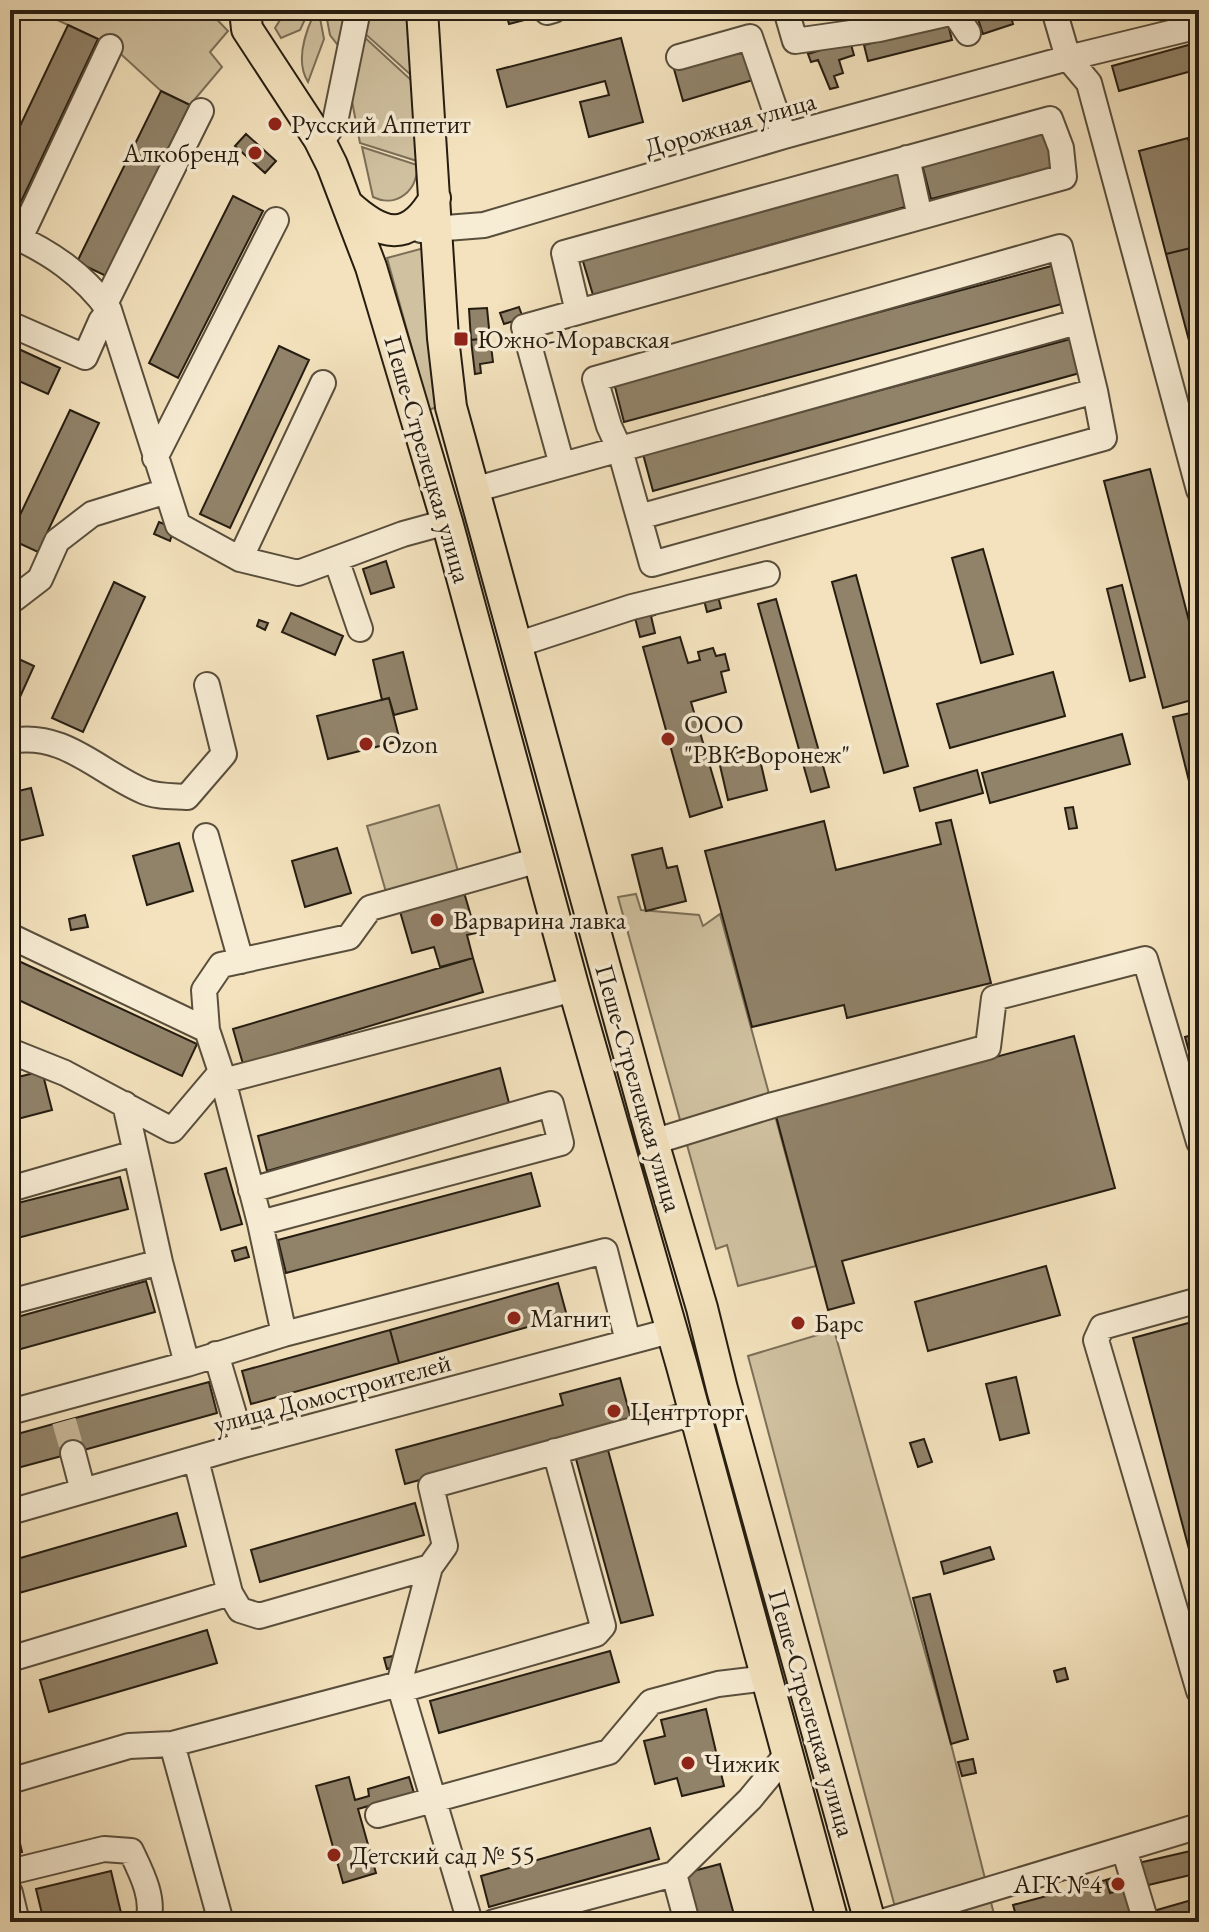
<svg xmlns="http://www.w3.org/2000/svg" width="1209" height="1932" viewBox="0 0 1209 1932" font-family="'EB Garamond',serif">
	<rect width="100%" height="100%" fill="#f3e2bd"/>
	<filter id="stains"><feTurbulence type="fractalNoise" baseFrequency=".0025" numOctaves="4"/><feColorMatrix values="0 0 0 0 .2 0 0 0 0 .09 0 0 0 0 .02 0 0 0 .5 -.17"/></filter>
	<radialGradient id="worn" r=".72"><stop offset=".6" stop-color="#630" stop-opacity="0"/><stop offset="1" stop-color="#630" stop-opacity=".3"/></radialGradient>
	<path fill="#d0c1a0" stroke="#7b6f58" stroke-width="2" d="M36,10H208L228,31L210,52L222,67L190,105L161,91L111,45Z
		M295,10H307L308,13L300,30L281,38L275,28L285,12Z
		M366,10H406L411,75L362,31Z
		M331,12L346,21L340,48L330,35L326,14Z
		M313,16L320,18L324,39L308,82C296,63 304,36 313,16Z
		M361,34L411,80L417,161L360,143L350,91Z
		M362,147L417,165C419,189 397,209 373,197Z
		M424,248L439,406L429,410L387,258Z
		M439,805L458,871L386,892L367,826Z
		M636,894L641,910L699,915L703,926L720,914L816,1266L738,1286L727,1245L716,1249L618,897Z
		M834,1330L951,1744L996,1922H899L748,1356Z"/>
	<path fill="#91836a" stroke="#261d11" stroke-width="2" d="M505,10H530L532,18L509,24Z
		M975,10H1009L1013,24L983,34Z
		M948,24L952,40L868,61L864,45Z
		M68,25L98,39L19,206L10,202V147Z
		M621,38L643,122L589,137L580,102L609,95L605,81L507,107L497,70Z
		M850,41L854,55L839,60L843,73L834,76L838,87L830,89L818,60L811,62L808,54Z
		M1199,42V69L1119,91L1112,66Z
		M746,48L756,79L683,101L674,69Z
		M161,91L190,105L106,276L77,262Z
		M1050,131L1059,166L931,199L922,164Z
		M246,134L276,161L265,173L235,146Z
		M1188,138L1199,183V246L1166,254L1139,151Z
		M902,168L912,205L593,295L582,258Z
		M233,196L263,211L178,378L149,363Z
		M1199,246V362L1195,363L1166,254Z
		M1059,264L1069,302L624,422L614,383Z
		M519,307L523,318L504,324L500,313Z
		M487,308L490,338L471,340L469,309Z
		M1078,337L1087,371L653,491L643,454Z
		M490,338L493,362L480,364L481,373L475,374L471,340Z
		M10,345L60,368L48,394L10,377Z
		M279,346L309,360L230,528L200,514Z
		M70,410L99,423L38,552L10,539V536Z
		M1150,469L1199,660V698L1163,708L1104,481Z
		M159,522L174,528L170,541L154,534Z
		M983,549L1013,654L981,663L952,558Z
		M386,561L394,587L371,594L363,569Z
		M856,575L908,766L884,773L832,582Z
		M114,582L145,597L83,732L52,718Z
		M1122,585L1145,677L1130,681L1107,589Z
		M718,596L721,608L707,612L704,600Z
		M776,599L829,787L811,792L758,604Z
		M653,609L655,615L651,616L655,633L640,637L634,614Z
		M291,613L343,636L335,655L282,632Z
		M259,620L268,623L265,630L257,626Z
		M680,637L688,663L700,660L698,652L713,648L716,656L725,654L729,670L721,672L726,692L691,702L722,807L690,817L643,647Z
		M403,652L417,709L394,715L389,698L382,700L373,660Z
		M10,655L34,666L10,719Z
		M1053,672L1065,716L950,748L937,704Z
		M389,698L400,741L328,759L317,716Z
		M1199,711V800L1194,801L1173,717Z
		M1122,734L1130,764L990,803L982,773Z
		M757,747L767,790L728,800L718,757Z
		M977,770L983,793L920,811L914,788Z
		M31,788L43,835L10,843V793Z
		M1073,807L1077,828L1069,829L1065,808Z
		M951,820L991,983L847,1018L844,1005L752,1027L705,851L824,821L836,870L941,844L936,823Z
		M179,843L193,891L147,905L133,856Z
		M337,848L351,893L305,907L292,861Z
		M662,848L667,868L677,866L686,901L646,911L632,855Z
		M463,889L476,933L467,935L473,958L440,967L434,947L412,953L399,908Z
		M85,915L88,927L71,930L69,919Z
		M10,957L197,1044L182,1076L10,996Z
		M473,958L483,992L243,1064L233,1029Z
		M1199,1033V1088L1185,1037Z
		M1074,1036L1115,1188L842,1261L854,1303L828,1310L776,1116Z
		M500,1068L509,1103L267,1171L258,1136Z
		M42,1071L52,1110L10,1121V1079Z
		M226,1168L242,1224L221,1230L205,1174Z
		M531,1173L540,1206L286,1273L278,1240Z
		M120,1177L128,1209L10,1240V1205Z
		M246,1247L249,1257L235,1261L232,1251Z
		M1046,1266L1060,1315L928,1351L915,1302Z
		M146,1281L155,1312L10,1352V1319Z
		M558,1283L567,1316L399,1363L390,1330Z
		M1192,1322L1199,1348V1587L1133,1338Z
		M390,1330L399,1363L251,1404L242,1371Z
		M1016,1377L1029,1433L1000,1440L986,1384Z
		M620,1378L632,1422L405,1484L396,1450L563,1405L560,1394Z
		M209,1382L217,1413L73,1453L64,1421Z
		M64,1421L73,1453L10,1470V1436Z
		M924,1439L932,1462L918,1467L910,1443Z
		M608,1450L653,1615L621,1623L576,1459Z
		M415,1503L424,1535L260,1582L251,1550Z
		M177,1513L186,1546L19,1593L10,1561Z
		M990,1547L994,1559L944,1574L941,1562Z
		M930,1594L968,1739L951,1744L913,1598Z
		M207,1630L217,1663L49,1712L40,1680Z
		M610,1651L619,1682L439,1733L430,1701Z
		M397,1655L399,1666L387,1669L384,1658Z
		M1065,1668L1068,1679L1057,1682L1054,1671Z
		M706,1709L724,1786L682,1796L677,1778L655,1784L644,1741L665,1736L661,1720Z
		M973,1759L976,1773L962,1776L958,1762Z
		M349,1777L355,1800L369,1796L368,1789L409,1777L414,1793L358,1809L376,1873L343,1883L316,1786Z
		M12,1809L22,1852L10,1855V1810Z
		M650,1828L659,1859L489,1907L481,1876Z
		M1199,1849V1873L1140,1887L1134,1864Z
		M720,1864L736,1922H700L686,1873Z
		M111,1871L122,1917L101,1922H44L36,1889Z
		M1126,1874L1130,1888L1110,1893L1106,1880Z
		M1106,1880L1110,1893L1130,1888L1139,1922H1115L1113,1913L1081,1922H1018L1013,1905Z
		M1195,1899L1199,1922H1161L1157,1910Z"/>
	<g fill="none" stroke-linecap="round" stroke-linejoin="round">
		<path stroke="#cabb9b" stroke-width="24" stroke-dasharray="24 12" stroke-linecap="butt" d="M64,1421L73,1453"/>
		<defs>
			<path id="minor" d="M786,10L795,41L879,29
				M874,10L879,29L954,12L968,33
				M1054,10L1068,58L1089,83L1199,490
				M547,12L554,10
				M679,57L750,37L784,136
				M319,139L328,132L335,122L358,10
				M907,158L920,217
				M421,230L484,225L784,136L1068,58L1199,26
				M10,234C50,252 83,274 109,310L178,525L240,559L298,573L403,534L447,522
				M20,238L110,47
				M1060,247L1095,391L1104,438L652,564L620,450L609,426L595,379Z
				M105,304L201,111
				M10,324L85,357L101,321L109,310
				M155,458L276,220
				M562,465L524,327L1064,177L1061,148L1050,119L564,253L578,312
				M473,490L1077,322
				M639,517L1095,391
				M240,559L323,383
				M336,559L360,629
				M10,599H14L40,579L57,541L92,514L167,491
				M516,645L632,607L767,574
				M10,741C64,731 97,771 143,791C156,797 173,796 187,797L224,754L207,685
				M206,836L241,961
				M10,936L207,1030
				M10,1051L65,1073L172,1130L221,1072
				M223,1081L574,989
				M125,1104L160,1262L187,1364
				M653,1142L773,1105L988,1047L994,998L1145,959L1199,1142
				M10,1189L135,1153
				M251,1190L551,1104L561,1143L260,1223
				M1199,1300L1102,1327L1096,1340L1199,1691
				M10,1302L160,1262
				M284,1334L260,1223L221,1072L207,1030L204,990L221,965L349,937L370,908L539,860
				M216,1354L243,1445
				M10,1412L187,1364L284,1334L605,1251L628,1341
				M73,1453L83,1491
				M196,1460L230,1593L240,1610L259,1616L430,1567L445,1546L431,1486L694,1413
				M10,1512L243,1445L670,1331
				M430,1567L399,1684L470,1922
				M10,1659L230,1593
				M401,1690L596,1634L603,1626L555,1451
				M172,1744L221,1922
				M10,1781L129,1746L172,1744L399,1684
				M378,1815L609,1752L651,1702L718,1684L767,1678
				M1124,1849L1146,1922
				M10,1872L104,1849L131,1851C141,1872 155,1898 148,1922
				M674,1874L750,1799L788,1753
				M10,1893L17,1922
				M494,1922L674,1874L687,1922
				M882,1922L1199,1826"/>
			<path id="major" d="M245,10L247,29L319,139L332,165L371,267L447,522L574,989L682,1366L833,1922
				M422,10L443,338L451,407L653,1142L702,1308L722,1389L870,1922
				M347,204C382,236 408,244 435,198"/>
		</defs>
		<use href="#minor" stroke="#594e3c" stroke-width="28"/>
		<use href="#major" stroke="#261d11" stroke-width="34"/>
		<use href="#minor" stroke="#f7ecd4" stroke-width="24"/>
		<use href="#major" stroke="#f3e2bd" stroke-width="30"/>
	</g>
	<g fill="#8f2418" stroke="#f7ecd4" stroke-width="3">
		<circle cx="275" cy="124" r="8"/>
		<circle cx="255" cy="153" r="8"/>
		<rect x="453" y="331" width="16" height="16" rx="4"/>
		<circle cx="668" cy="739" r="8"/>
		<circle cx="366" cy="744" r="8"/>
		<circle cx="437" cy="920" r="8"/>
		<circle cx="514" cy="1318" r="8"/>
		<circle cx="798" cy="1323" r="8"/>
		<circle cx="614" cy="1411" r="8"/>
		<circle cx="688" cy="1763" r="8"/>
		<circle cx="334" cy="1855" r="8"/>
		<circle cx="1118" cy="1884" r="8"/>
	</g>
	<g text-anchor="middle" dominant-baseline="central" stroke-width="7" stroke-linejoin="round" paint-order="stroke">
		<g font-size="26" fill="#261d11" stroke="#f7ecd4" text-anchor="start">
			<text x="291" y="124">Русский Аппетит</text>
			<text x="239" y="153" text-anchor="end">Алкобренд</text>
			<text x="477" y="339">Южно-Моравская</text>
			<text x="684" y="724">ООО<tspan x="684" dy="30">"РВК-Воронеж"</tspan></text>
			<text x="382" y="744">Ozon</text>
			<text x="453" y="920">Варварина лавка</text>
			<text x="530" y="1318">Магнит</text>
			<text x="814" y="1323">Барс</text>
			<text x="630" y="1411">Центрторг</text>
			<text x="704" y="1763">Чижик</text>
			<text x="350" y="1855">Детский сад № 55</text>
			<text x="1102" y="1884" text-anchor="end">АГК №4</text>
		</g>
		<g font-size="26" fill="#261d11" stroke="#f7ecd4">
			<text transform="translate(730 124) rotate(-16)">Дорожная улица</text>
			<text transform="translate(428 459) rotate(74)">Пеше-Стрелецкая улица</text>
			<text transform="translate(639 1088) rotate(74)">Пеше-Стрелецкая улица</text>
			<text transform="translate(332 1393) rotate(-15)">улица Домостроителей</text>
			<text transform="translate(812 1713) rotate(74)">Пеше-Стрелецкая улица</text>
		</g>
	</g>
	<rect width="1209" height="1932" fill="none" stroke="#f3e2bd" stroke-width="40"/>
	<rect x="12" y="12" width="1185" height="1908" fill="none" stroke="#261d11" stroke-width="4"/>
	<rect x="20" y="20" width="1169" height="1892" fill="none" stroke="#261d11" stroke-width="2"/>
	<rect width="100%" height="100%" filter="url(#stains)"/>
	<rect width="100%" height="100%" fill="url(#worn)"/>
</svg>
